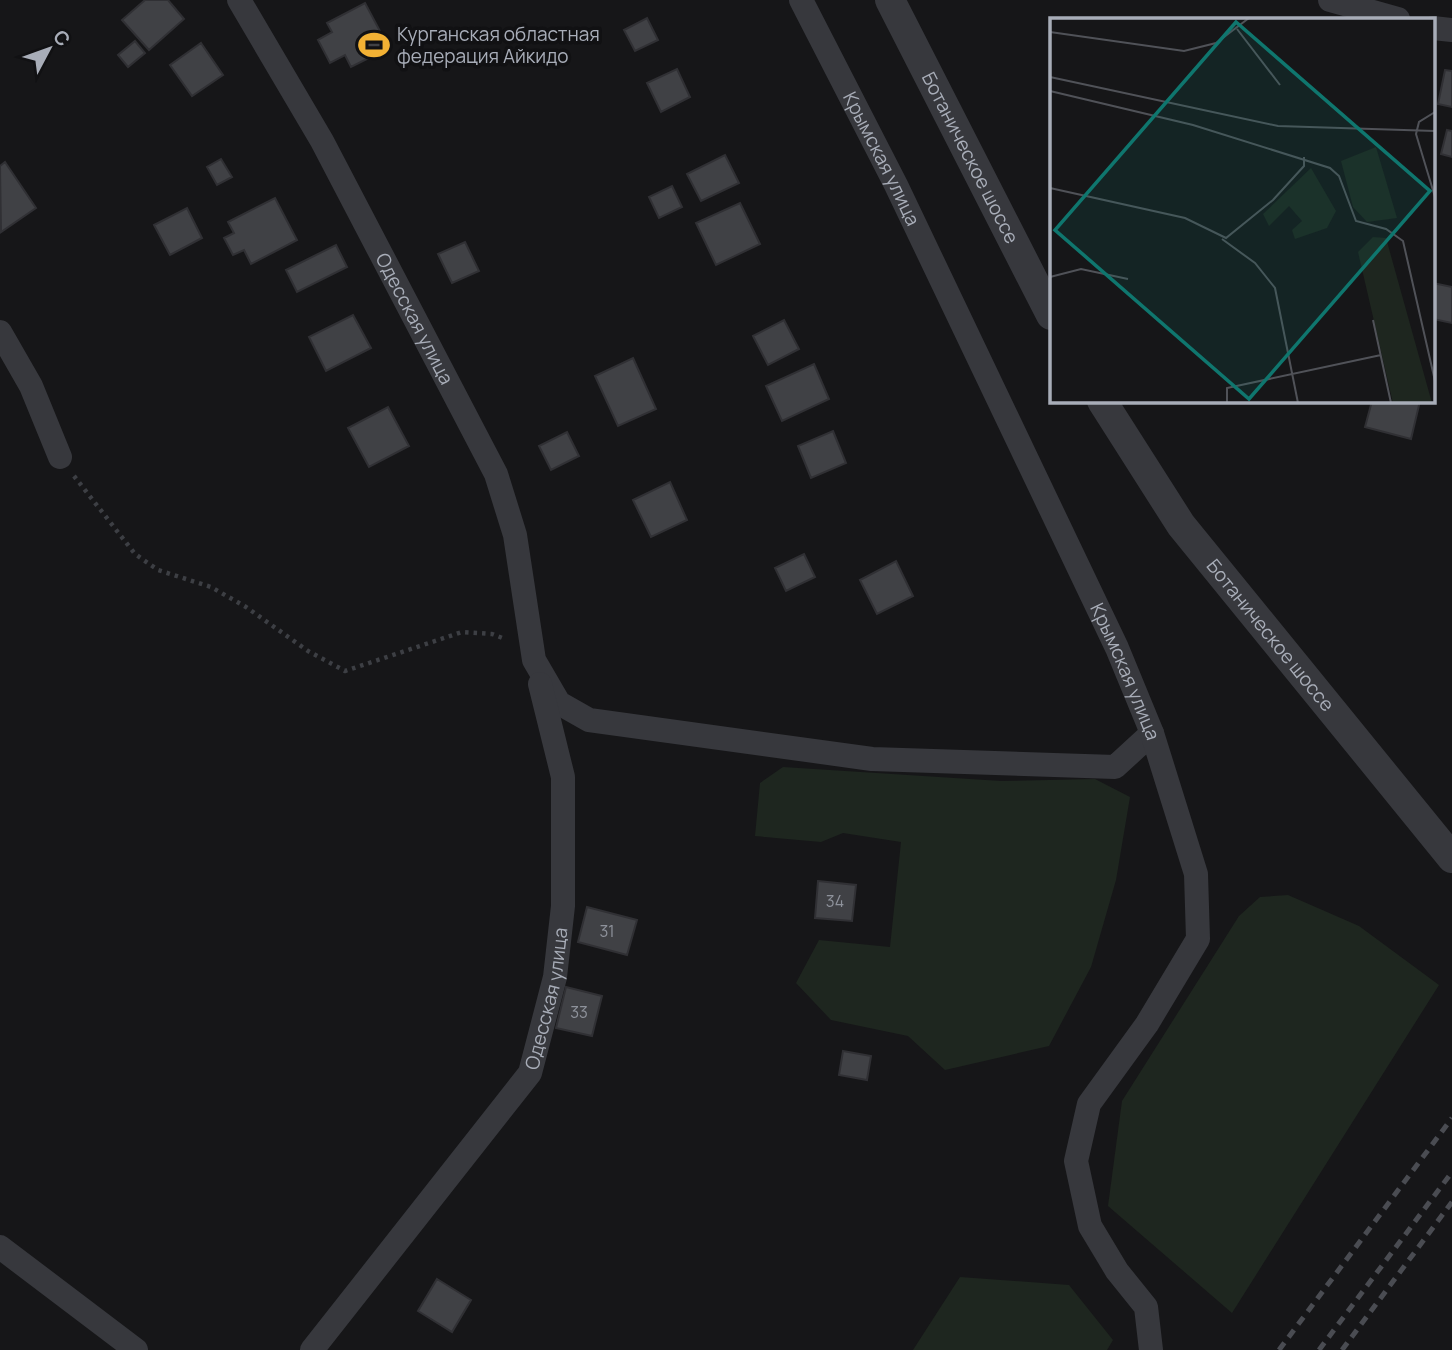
<svg xmlns="http://www.w3.org/2000/svg" width="1452" height="1350" viewBox="0 0 1452 1350" font-family="Manrope,sans-serif">
	<rect width="100%" height="100%" fill="#161618"/>
	<path fill="#1e261f" d="M783,767L1001,781L1095,779L1130,797L1116,880L1091,967L1049,1046L945,1070L908,1036L831,1020L796,983L819,940L890,947L901,842L843,833L821,842L755,836L760,783Z
		M1288,895L1359,926L1439,985L1232,1313L1108,1206L1122,1101L1239,916L1260,897Z
		M960,1277L1069,1285L1113,1340L1107,1350H913Z"/>
	<path fill="#404145" stroke="#303034" stroke-width="2" d="M145,0H168L184,19L149,50L122,20Z
		M365,3L389,48L351,67L345,55L330,63L318,40L332,32L327,23Z
		M647,18L658,40L635,51L624,30Z
		M135,41L145,53L128,67L118,55Z
		M201,43L223,75L192,96L170,65Z
		M677,69L690,97L661,112L647,83Z
		M1445,70L1452,71V107L1438,104Z
		M1447,130L1452,131V157L1441,154Z
		M725,155L739,183L701,201L687,174Z
		M221,159L232,177L217,185L207,167Z
		M5,162L36,208L1,232L0,166Z
		M672,186L682,207L659,218L649,197Z
		M275,198L297,240L251,264L244,250L233,255L224,238L234,233L228,222Z
		M740,203L760,244L716,265L696,223Z
		M187,208L202,238L170,255L154,225Z
		M465,242L479,271L452,283L438,254Z
		M336,245L347,267L297,292L286,270Z
		M1433,283L1452,287V323L1433,319Z
		M353,315L371,348L326,371L309,337Z
		M784,320L799,349L768,365L753,336Z
		M633,358L656,409L618,426L595,376Z
		M814,364L829,399L782,421L766,386Z
		M1372,401H1420L1411,439L1365,427Z
		M388,407L409,446L369,467L348,428Z
		M833,431L846,463L811,478L798,446Z
		M567,432L579,456L551,470L539,446Z
		M670,482L687,520L651,537L633,500Z
		M804,554L815,577L786,591L775,568Z
		M896,561L913,596L877,614L860,580Z
		M818,881L856,885L852,921L815,918Z
		M587,907L637,920L627,955L578,942Z
		M566,987L602,996L592,1036L556,1028Z
		M843,1051L871,1056L867,1080L839,1075Z
		M437,1279L471,1300L452,1332L418,1311Z"/>
	<g fill="none" stroke-linecap="round" stroke-linejoin="round">
		<path stroke="#3d3f44" stroke-width="4.5" stroke-dasharray="3.5 5" stroke-linecap="butt" d="M74,476L135,554L158,570L211,587L246,607L308,651L345,671L462,632L492,634L505,639"/>
		<g stroke="#37383d" stroke-width="24">
			<path id="s1" d="M239,0L322,141L496,474L515,535L534,660L559,703L589,720L872,759L1115,767L1152,733"/>
			<path id="s2" d="M801,0L896,185L1117,648L1152,733L1196,874L1198,939L1147,1024L1089,1104L1076,1161L1090,1226L1117,1271L1146,1307L1151,1350"/>
			<path d="M1330,0L1398,19"/>
			<path d="M1433,28L1452,30"/>
			<path d="M0,332L31,386L60,457"/>
			<path d="M0,1247L136,1350"/>
			<path id="s3" d="M312,1350L530,1073L555,977L563,906V777L540,684"/>
		</g>
		<g stroke="#37383d" stroke-width="30">
			<path id="s4" d="M890,0L1051,315"/>
			<path id="s5" d="M1102,401L1181,525L1452,858"/>
		</g>
		<path stroke="#4a4c52" stroke-width="5" stroke-dasharray="9 7" stroke-linecap="butt" d="M1279,1350L1452,1118
			M1319,1350L1452,1172
			M1342,1350L1452,1202"/>
	</g>
	<defs>
		<symbol id="stadium-bare" viewBox="-9 -9 18 18"><path d="M0-5a6.5 5 0 1 0 0 10a6.5 5 0 1 0 0-10ZM-3.5-1.8h7v3.6h-7Z" fill="#f2b134" stroke="#111113" stroke-width="2.5" paint-order="stroke"/></symbol>
	</defs>
	<g fill-rule="evenodd">
		<use href="#stadium-bare" x="352" y="23" width="44" height="44"/>
	</g>
	<g text-anchor="middle" dominant-baseline="central" stroke-width="7" stroke-linejoin="round" paint-order="stroke">
		<g font-size="16" fill="#8e929b">
			<text x="835" y="901">34</text>
			<text x="607" y="931">31</text>
			<text x="579" y="1012">33</text>
		</g>
		<g font-size="19" fill="#a8adb8" stroke="#111113" text-anchor="start">
			<text x="397" y="34">Курганская областная<tspan x="397" dy="22">федерация Айкидо</tspan></text>
		</g>
		<g font-size="19" fill="#a8adb8" stroke="#111113">
			<text stroke="none"><textPath href="#s4" startOffset="177">Ботаническое шоссе</textPath></text>
			<text stroke="none"><textPath href="#s2" startOffset="178">Крымская улица</textPath></text>
			<text stroke="none"><textPath href="#s1" startOffset="364">Одесская улица</textPath></text>
			<text stroke="none"><textPath href="#s5" startOffset="289">Ботаническое шоссе</textPath></text>
			<text stroke="none"><textPath href="#s2" startOffset="746">Крымская улица</textPath></text>
			<text stroke="none"><textPath href="#s3" startOffset="429">Одесская улица</textPath></text>
		</g>
	</g>
	<g transform="translate(1050 18)">
		<rect width="385" height="385" fill="#161618"/>
		<path d="M326,129L347,200L317,204L303,189L291,143ZM261,150L286,193L277,210L245,221L242,212L252,203L239,188L219,208L213,196ZM323,219L336,220L382,385H343L308,234Z" fill="#1e261f"/>
		<path fill="none" stroke="#505258" stroke-width="2" d="M187,11L230,67M0,14L134,33L166,25L199,0M0,59L228,108L385,113M0,73L143,107L280,150L289,158L306,203L336,211L353,223L385,363M385,94L369,104L366,116L385,179M0,170L135,200L176,220L223,182L254,148V139M172,221L205,245L225,270L248,385M0,259L31,251L78,261M323,302L341,385M177,385V370L331,337"/>
		<path fill="#0f766e" fill-opacity="0.15" stroke="#0f766e" stroke-width="3.5" d="M186,4L380,173L199,381L5,212Z"/>
		<rect width="385" height="385" fill="none" stroke="#a8adb8" stroke-width="3.5"/>
	</g>
	<g transform="translate(49 49) rotate(49)" stroke="#111113" stroke-width="5" paint-order="stroke">
	<path d="M0-5L12 26L0 18L-12 26Z" fill="#a8adb8"/>
	<text y="-10" font-size="19" font-weight="bold" text-anchor="middle" fill="#a8adb8">С</text>
	</g>
</svg>
